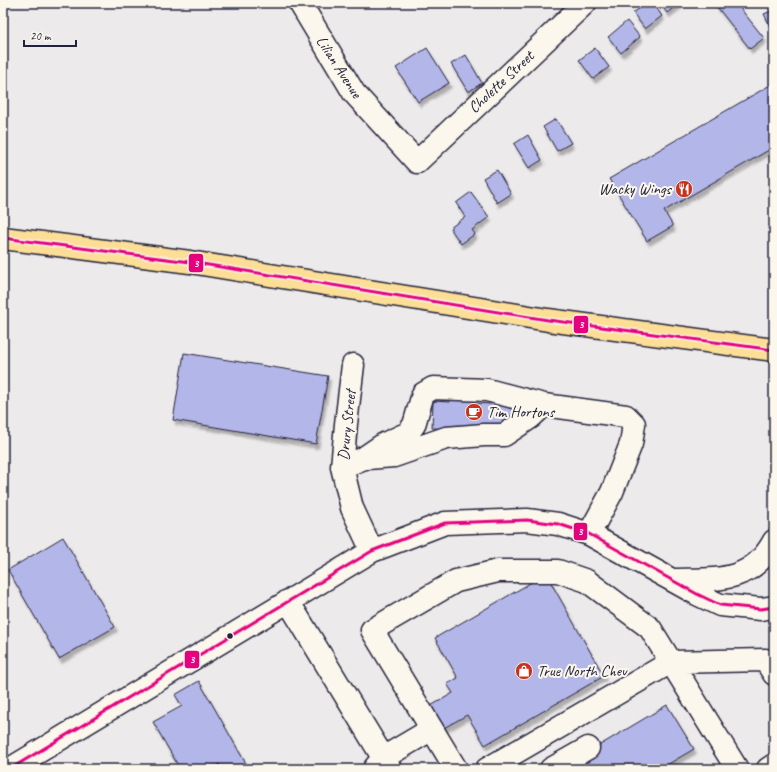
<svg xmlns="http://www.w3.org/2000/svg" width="777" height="772" viewBox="0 0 777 772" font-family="Caveat,sans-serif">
	<defs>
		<filter id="shadow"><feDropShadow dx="2.5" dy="4.5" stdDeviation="1" flood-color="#0004"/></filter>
	</defs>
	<rect width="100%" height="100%" fill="#edeaeb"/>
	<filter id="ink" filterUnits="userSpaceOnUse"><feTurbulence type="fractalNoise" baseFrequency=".025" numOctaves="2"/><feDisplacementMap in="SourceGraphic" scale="8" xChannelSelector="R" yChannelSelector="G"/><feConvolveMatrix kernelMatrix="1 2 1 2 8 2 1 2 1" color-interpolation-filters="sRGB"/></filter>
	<g filter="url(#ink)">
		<path fill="#b3b6e8" stroke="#22223b" filter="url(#shadow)" d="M647,3H653L662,16L645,29L633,13Z
			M660,3H680L667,13Z
			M714,3H736L764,38L750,49Z
			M774,10V34L764,14Z
			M627,21L640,37L621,53L608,37Z
			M427,48L449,83L418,102L396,68Z
			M595,48L609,67L593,79L579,60Z
			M466,55L482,83L468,92L451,64Z
			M772,84L774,88V147L664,211L673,226L647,241L609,179Z
			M556,119L571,143L557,151L543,127Z
			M528,135L542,160L529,168L514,144Z
			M497,170L511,194L497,203L483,178Z
			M471,192L489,217L472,230L475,234L461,244L450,228L465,217L456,203Z
			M184,353L328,376L316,444L173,420Z
			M450,398L474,399V403L491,404V400L509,404L514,409L516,415L503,431L432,428L433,401L450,402Z
			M63,537L115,627L59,659L8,570Z
			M546,574L604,676L485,745L467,715L442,729L429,707L453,693L447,684L458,678L435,638Z
			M199,681L249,769H222L219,764L211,769H180L153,722L182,706L175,695Z
			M667,705L694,749L660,769H581L575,760Z"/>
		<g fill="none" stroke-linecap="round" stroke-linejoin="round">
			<defs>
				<path id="minor" d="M300,3L354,93L417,162L585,3
					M353,365L346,424L342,467L352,508L372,551
					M367,458L394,456L446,438L484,435H504L531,417L544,405
					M342,467L362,459L384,444L408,433L414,425L423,394L433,388L487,390L544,405L626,416L634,424L631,444L612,492L589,534
					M674,580C716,579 751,584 774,541
					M288,601L390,769
					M10,769L372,551L445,523L527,520L558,524L589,534L697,594L720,605L761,609L774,607
					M374,769L383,758L432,729
					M456,769L372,630L456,581L498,571H558L587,581L650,628L737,769
					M487,769L671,662L765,660L774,674
					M551,769L588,748
					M768,769L774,765"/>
				<path id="highway" d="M3,238L190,262L548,320L774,350"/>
			</defs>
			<use href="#minor" stroke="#22223b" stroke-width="25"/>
			<use href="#highway" stroke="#22223b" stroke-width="25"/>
			<use href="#minor" stroke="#fbf7ec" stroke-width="22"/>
			<use href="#highway" stroke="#fcde96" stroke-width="22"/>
			<defs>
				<path id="bus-1" d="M3,238L190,262L548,320L774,350
					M10,769L372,551L445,523L527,520L558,524L589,534L697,594L720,605L761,609L774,607"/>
			</defs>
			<use href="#bus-1" stroke="#fbf7ec" stroke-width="6"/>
			<use href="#bus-1" stroke="#e5007d" stroke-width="3"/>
		</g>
	</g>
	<defs>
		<symbol id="restaurant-disc" viewBox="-11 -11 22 22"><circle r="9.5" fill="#c8321e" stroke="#fbf7ec"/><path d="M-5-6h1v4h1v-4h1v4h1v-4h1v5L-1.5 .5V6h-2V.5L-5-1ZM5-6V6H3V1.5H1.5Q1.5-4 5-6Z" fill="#fff"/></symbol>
		<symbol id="cafe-disc" viewBox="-11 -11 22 22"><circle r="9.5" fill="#c8321e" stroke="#fbf7ec"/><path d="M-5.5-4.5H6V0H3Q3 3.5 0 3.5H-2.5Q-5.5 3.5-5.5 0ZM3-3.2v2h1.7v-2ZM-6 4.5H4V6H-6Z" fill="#fff"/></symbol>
		<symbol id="shop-disc" viewBox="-11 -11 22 22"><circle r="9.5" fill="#c8321e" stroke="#fbf7ec"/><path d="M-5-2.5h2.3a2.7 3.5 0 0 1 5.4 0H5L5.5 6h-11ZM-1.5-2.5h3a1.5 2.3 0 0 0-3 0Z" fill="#fff"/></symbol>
	</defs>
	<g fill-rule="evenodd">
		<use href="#restaurant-disc" x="674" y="179" width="20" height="20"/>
		<use href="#cafe-disc" x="464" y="402" width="20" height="20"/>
		<use href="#shop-disc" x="514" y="661" width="20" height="20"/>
	</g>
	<circle fill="#22223b" stroke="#fbf7ec" stroke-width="1.5" cx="230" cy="636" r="3.5"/>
	<g text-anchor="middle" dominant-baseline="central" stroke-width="4" stroke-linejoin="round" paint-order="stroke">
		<g font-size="16" fill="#22223b" stroke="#fbf7ec">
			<text transform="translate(339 67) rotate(57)">Lilian Avenue</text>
			<text transform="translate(501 82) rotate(-43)">Cholette Street</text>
			<text transform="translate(347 425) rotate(-84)">Drury Street</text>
		</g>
		<g font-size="16" fill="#22223b" stroke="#fbf7ec" text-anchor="start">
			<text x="671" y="189" text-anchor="end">Wacky Wings</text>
			<text x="487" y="412">Tim Hortons</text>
			<text x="537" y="671">True North Chev</text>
		</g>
	</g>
	<g stroke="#fbf7ec" stroke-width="1.5">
		<rect x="188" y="253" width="16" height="20" rx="4" fill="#e5007d"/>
		<rect x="573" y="315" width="16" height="19" rx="4" fill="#e5007d"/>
		<rect x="573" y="522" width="15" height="19" rx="4" fill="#e5007d"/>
		<rect x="184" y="650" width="16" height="19" rx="4" fill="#e5007d"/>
	</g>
	<g font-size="11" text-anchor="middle" font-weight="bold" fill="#fff">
		<text x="196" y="267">3</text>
		<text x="581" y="328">3</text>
		<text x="580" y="535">3</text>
		<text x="192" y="663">3</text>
	</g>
	<rect width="777" height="772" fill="none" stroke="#fbf7ec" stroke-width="16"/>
	<rect x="8" y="8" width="761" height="756" fill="none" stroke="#22223b" stroke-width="1.5" filter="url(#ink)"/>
	<path d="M24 40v6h52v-6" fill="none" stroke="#22223b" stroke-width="2"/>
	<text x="30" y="40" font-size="12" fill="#22223b" stroke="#fbf7ec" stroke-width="3" paint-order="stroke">20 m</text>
</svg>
